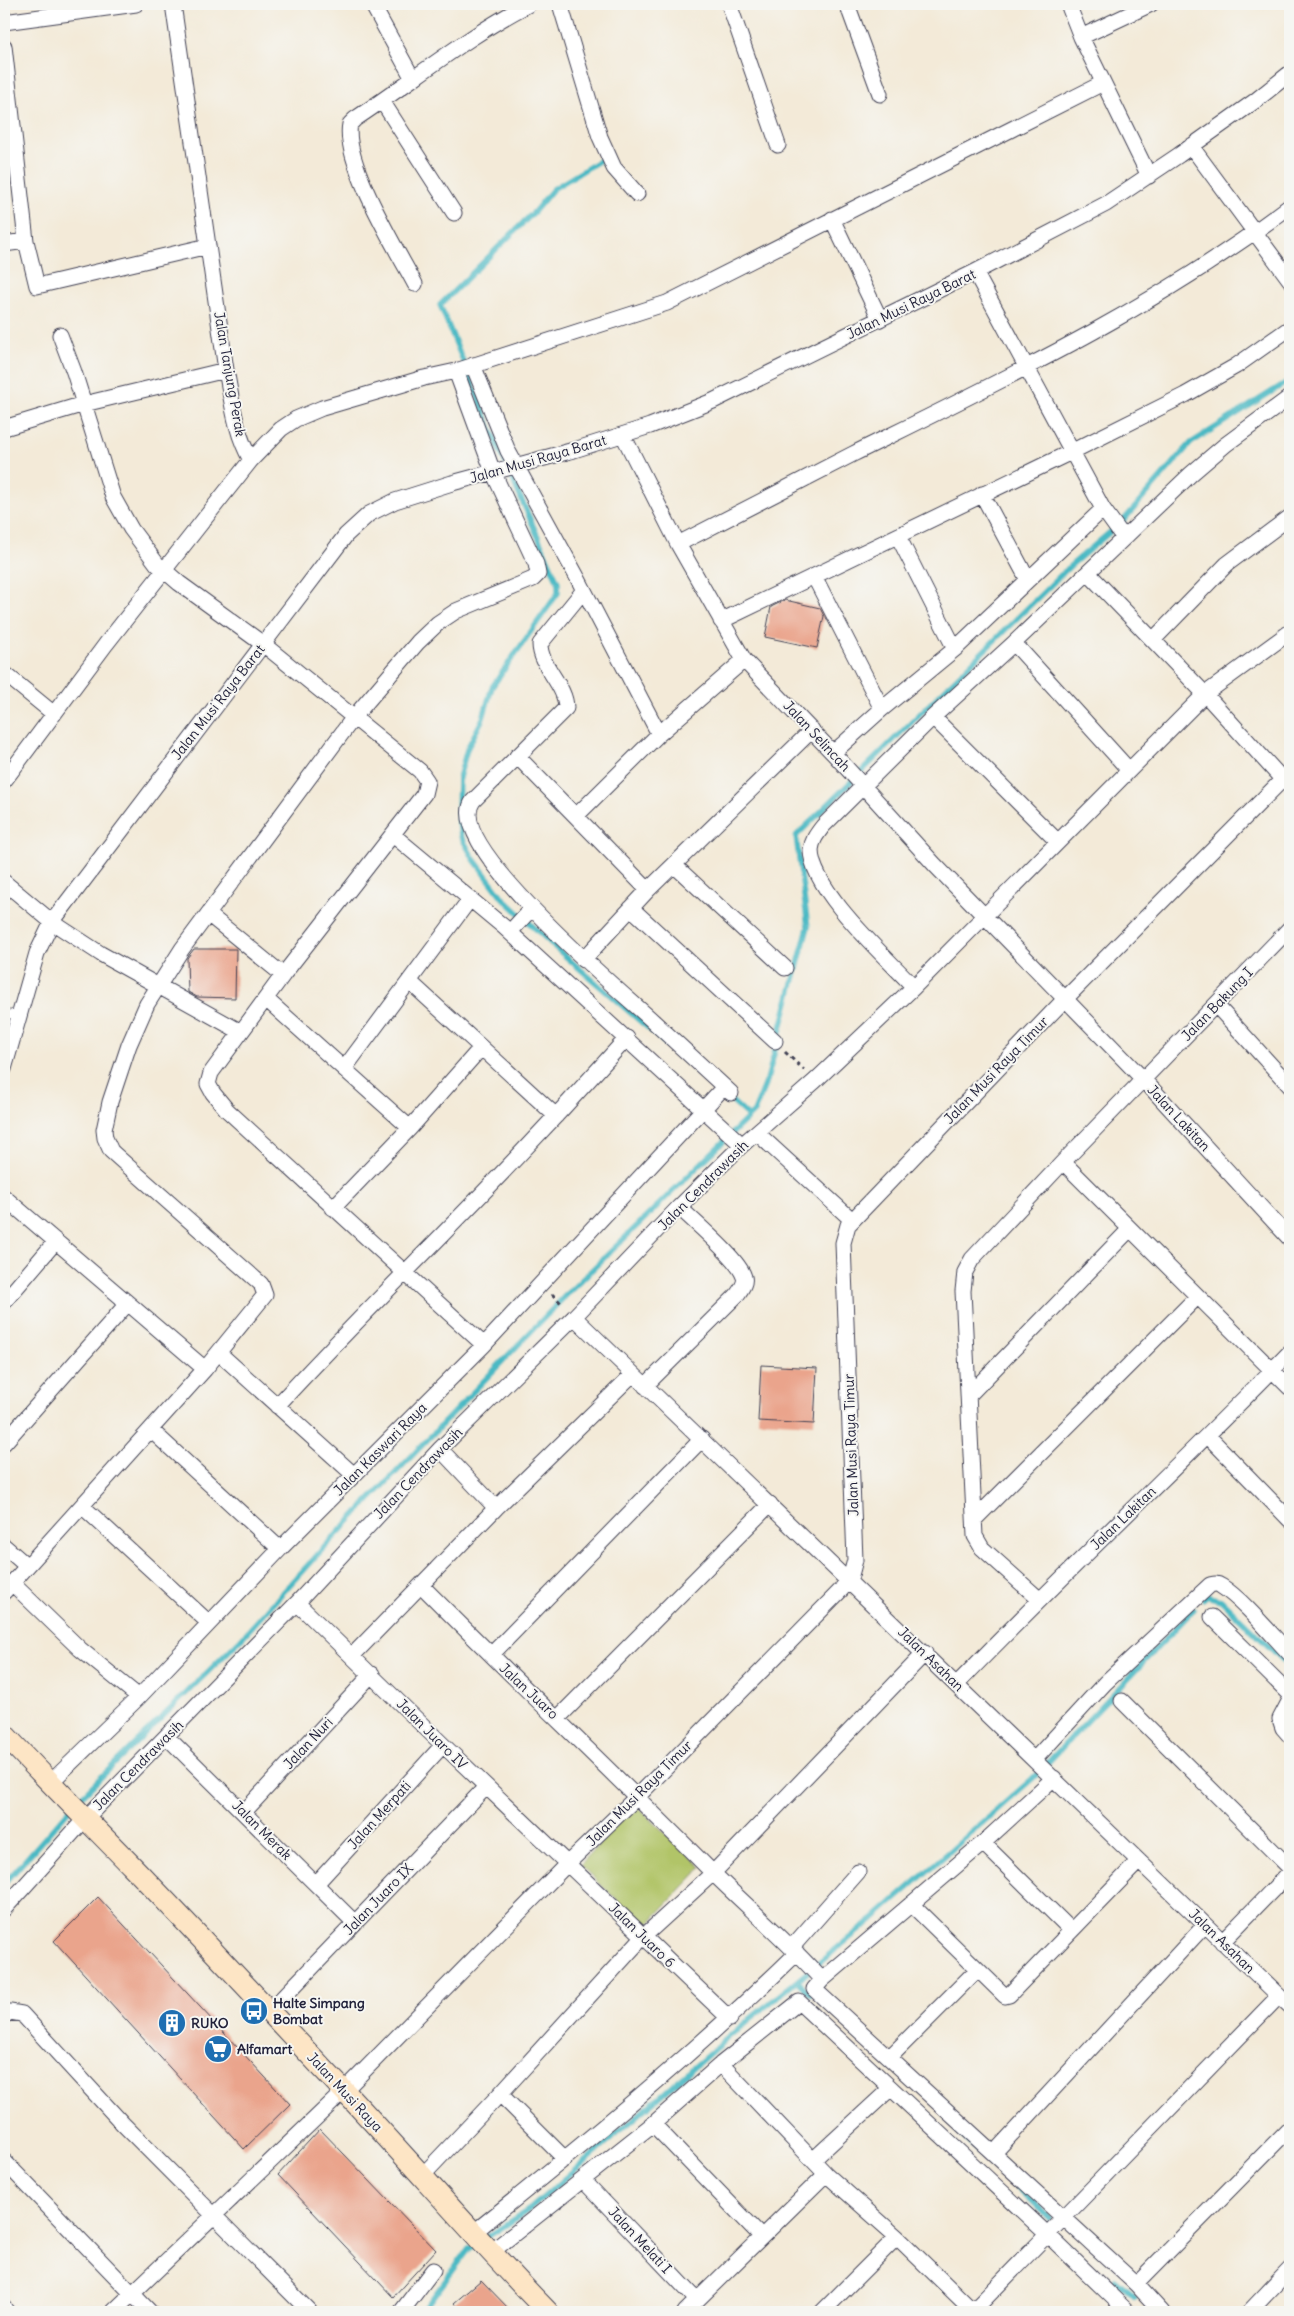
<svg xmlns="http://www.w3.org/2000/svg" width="1294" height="2316" viewBox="0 0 1294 2316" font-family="Delius,sans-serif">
	<rect width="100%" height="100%" fill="#f6f6f2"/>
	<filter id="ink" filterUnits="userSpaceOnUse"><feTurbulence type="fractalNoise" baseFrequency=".02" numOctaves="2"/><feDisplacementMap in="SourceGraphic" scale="10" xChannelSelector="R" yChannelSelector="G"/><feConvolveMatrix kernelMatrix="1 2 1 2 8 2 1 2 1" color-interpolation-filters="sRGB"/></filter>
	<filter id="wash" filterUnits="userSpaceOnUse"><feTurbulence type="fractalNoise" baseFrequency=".0096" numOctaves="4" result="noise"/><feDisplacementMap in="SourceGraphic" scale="20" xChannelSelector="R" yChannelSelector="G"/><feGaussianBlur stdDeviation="1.12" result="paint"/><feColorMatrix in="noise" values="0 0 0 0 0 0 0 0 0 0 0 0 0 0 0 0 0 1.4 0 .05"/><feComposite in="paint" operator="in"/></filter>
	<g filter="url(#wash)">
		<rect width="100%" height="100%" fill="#f3ead8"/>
		<path fill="#b1c468" stroke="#6a7352" d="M635,1805L702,1867L645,1927L580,1865Z"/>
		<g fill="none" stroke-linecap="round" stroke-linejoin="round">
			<path stroke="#4bb9c4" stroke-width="5.5" d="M607,156L553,189L534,212L440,305L500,451L558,582V593L492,687L483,718L467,749L459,778L458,815L461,836L473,858L503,898L557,949L686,1061
				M725,1095L749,1117
				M1204,1599L1207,1596L1221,1600L1290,1667
				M76,1802L239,1641L316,1556L565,1296L754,1112L767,1080L808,927L796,836L1070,566L1123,521L1191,443L1290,380
				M4,1884L70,1809
				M797,1981L811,1994
				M957,2130L1050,2218
				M1115,2280L1134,2297
				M1148,2310L1150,2312
				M422,2312L469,2249L530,2209L739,2028L873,1919L1032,1779L1194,1609"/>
		</g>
		<g id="blocks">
			<path fill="#eaa48c" d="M785,600L820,608L824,616L817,648L765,637L771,607Z
				M194,949H236L235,998L197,997L188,992L187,958Z
				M761,1365L817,1368L814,1424L758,1421Z
				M98,1897L290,2104L244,2149L54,1941Z
				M320,2129L436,2250L393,2297L278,2175Z
				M481,2280L512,2312H462L454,2303Z"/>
		</g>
	</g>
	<g filter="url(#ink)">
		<use href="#blocks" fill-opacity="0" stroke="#414053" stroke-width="1"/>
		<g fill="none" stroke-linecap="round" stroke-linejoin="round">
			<defs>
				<path id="lane" d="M4,1015L19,1013"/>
				<path id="street" d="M173,4L226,370C232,400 235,433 251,460
					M372,4L413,79
					M560,4L600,137L614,168L637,194
					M729,4L778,145
					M847,4L880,94
					M1068,4L1081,37L1149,176
					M4,22L136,4
					M1081,37L1151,4
					M4,46L26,241L37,286L208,246
					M382,101L454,213
					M1191,146L1290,280
					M832,219L880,319
					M4,244L26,241
					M975,272L1103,509L1124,538
					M415,284C397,250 342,161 350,124L355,119C414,80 467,36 529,4
					M60,335L74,372L113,497L131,529L157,564L179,583L263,644L420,771L427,781L424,794L283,975L211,1073L208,1084L213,1093L227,1110L484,1345
					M473,365L508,451L576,575L659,734
					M4,428L84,404L226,370
					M623,435L678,544L744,660L833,753L935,865L1143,1079L1290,1239
					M982,494L1028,580
					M898,536L955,649
					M678,544C736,514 794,484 853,454C1003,380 1155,308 1290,206
					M1088,573L1205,694L1282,779
					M814,576L882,709
					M584,590L540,644C540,667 566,685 566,708L473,801C442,844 624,994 655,1023C680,1046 705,1069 731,1093
					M721,621L1071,452L1185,395L1236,366L1290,328
					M1153,640L1227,564L1290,517
					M1014,643L1129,770
					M4,673L54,714
					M933,717L1057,841
					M833,753L882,709L955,649L1103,509
					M517,756L648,890
					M4,781L106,644L213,508L251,460L281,429L296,419L322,408L424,378L456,371L667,303L1103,83
					M576,816L659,734L744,660
					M393,835L504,927L742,1145
					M674,865L785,968
					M4,882L52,922L101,954L241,1032
					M631,908L775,1041
					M208,914L283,975
					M510,932L531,909
					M583,960L648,890L812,730
					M409,981L556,1116
					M914,987C886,957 811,890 811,850C812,840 817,834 823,826L933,717L1014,643L1191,474L1225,445L1290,397
					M266,999L410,1128
					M1216,1005L1290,1086
					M4,1069L37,953L52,922L346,535L369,514L395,501L452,483L574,450L650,426L713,401L975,272L1106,204L1179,155L1255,101L1290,73
					M344,1069L470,899
					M757,1133L852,1220
					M1063,1162L1290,1388
					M4,1197L205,1369
					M333,1208L410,1128L480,1049
					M4,1302L56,1241
					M574,1317L1279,1996L972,2312
					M219,1353L354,1475
					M645,1386L737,1295C741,1289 746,1283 744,1277C739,1259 693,1221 679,1207
					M969,1395L1130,1229
					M277,1406C330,1348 385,1293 440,1237C504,1172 566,1106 627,1038
					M151,1430L280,1549
					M1208,1436L1290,1520
					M4,1443L127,1304
					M440,1449L496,1508
					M82,1506L208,1622
					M975,1519L1197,1297
					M4,1546L27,1566
					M12,1583L80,1649L139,1697
					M421,1585C517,1682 616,1775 712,1872C748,1908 788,1941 822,1980
					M4,1592L205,1369L265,1295L261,1284L121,1160L111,1151L105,1138L104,1130L110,1102L129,1045L147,1004L182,949L354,717L418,642L438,623L456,611L533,579L538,574L536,564L493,472L456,371
					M1039,1599L982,1548L975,1536L963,1291L965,1272L972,1259L1063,1162L1290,928
					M297,1603L443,1745L730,2019
					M1212,1617L1290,1694
					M491,1655L702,1439
					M352,1656L496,1508L633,1374
					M957,1684C1066,1571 1181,1464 1290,1352
					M1290,1700L1280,1719L1283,1728L1290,1736
					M1122,1701L1290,1868
					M558,1718L770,1504
					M167,1737L355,1923
					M1035,1759L1105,1683L1210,1585C1214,1584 1217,1583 1221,1586C1242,1599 1272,1635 1290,1654
					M1054,1778L983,1843L822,1980L814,1989L1136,2284L1162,2312
					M50,1783L139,1697L280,1549L484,1345L724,1087
					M244,1812L372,1674
					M983,1843L1071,1930
					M316,1884L443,1745
					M911,1904L1005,1996L1009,1995L1139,1861
					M4,1909L85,1819L297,1603L440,1449L574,1317L679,1207L742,1145L815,1081L914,987L1205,694L1290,632
					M1222,1942L1290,1872
					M792,1947L858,1872
					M1279,1996L1290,2006
					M269,2012L486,1787
					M4,2016L10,2012L22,2014L123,2124L310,2312
					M890,2057L977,1970
					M721,2064L826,2174L897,2237L974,2312
					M500,2094L565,2159
					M653,2124L761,2236
					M994,2153L1205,1925
					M814,2159L891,2088
					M4,2161L150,2312
					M423,2175L500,2094L643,1937L713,1873L925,1653
					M583,2180L697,2300
					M473,2233C585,2143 695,2053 797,1953
					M490,2253L653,2124L721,2064L799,2002L1048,2235L1128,2312
					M1136,2284L1290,2128
					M4,2308L7,2312
					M113,2312L344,2091L568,1863L642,1792L841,1590L851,1575L855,1560L843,1243L848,1225L1066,998L1290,772
					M401,2312L433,2270
					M685,2312L826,2174
					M822,2312L897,2237
					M1249,2312L1290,2269"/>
				<path id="secondary" d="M4,1734C46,1779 89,1822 132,1866C204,1940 274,2017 345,2092C414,2165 478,2241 548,2312"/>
			</defs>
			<use href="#lane" stroke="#414053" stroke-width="9"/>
			<use href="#street" stroke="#414053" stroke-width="17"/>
			<use href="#secondary" stroke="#414053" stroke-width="23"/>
			<path stroke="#414053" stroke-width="3" stroke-dasharray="4 4" stroke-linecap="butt" d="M785,1052L804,1070
				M552,1294L563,1305"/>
			<use href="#lane" stroke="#fff" stroke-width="8"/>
			<use href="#street" stroke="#fff" stroke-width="15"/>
			<use href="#secondary" stroke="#fde5c5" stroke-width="21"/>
		</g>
	</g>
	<defs>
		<symbol id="bus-disc" viewBox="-11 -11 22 22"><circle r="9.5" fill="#1f6fb2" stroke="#f6f6f2"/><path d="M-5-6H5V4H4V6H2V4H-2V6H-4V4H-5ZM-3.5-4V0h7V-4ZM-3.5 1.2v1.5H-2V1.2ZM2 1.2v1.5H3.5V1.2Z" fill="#fff"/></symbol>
		<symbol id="building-disc" viewBox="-11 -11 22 22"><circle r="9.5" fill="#1f6fb2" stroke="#f6f6f2"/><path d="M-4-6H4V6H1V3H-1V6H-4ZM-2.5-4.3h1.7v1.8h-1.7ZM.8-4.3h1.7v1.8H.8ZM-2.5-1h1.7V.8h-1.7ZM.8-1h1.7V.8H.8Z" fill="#fff"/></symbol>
		<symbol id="supermarket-disc" viewBox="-11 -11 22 22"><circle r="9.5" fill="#1f6fb2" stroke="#f6f6f2"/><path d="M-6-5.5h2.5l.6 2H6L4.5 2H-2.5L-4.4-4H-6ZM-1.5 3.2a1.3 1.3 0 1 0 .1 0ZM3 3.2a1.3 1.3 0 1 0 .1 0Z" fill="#fff"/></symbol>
	</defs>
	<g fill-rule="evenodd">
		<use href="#bus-disc" x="238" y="1995" width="32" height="32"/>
		<use href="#building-disc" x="156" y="2007" width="32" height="32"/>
		<use href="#supermarket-disc" x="202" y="2033" width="32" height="32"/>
	</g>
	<g text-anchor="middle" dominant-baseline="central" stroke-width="4" stroke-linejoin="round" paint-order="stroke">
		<g font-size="14" fill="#22223b" stroke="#f6f6f2">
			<text transform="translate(911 304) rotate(-26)">Jalan Musi Raya Barat</text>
			<text transform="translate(230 374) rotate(80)">Jalan Tanjung Perak</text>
			<text transform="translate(538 459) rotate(-16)">Jalan Musi Raya Barat</text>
			<text transform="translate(218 702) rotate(-52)">Jalan Musi Raya Barat</text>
			<text transform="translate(817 736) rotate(47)">Jalan Selincah</text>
			<text transform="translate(1217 1004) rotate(-46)">Jalan Bakung I</text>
			<text transform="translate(996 1070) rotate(-46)">Jalan Musi Raya Timur</text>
			<text transform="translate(1179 1118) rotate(47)">Jalan Lakitan</text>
			<text transform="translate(703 1185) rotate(-45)">Jalan Cendrawasih</text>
			<text transform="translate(851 1445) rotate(-92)">Jalan Musi Raya Timur</text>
			<text transform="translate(380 1449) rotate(-45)">Jalan Kaswari Raya</text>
			<text transform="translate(418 1473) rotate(-46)">Jalan Cendrawasih</text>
			<text transform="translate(1123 1518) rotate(-44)">Jalan Lakitan</text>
			<text transform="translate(931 1659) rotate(44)">Jalan Asahan</text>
			<text transform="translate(529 1691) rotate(43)">Jalan Juaro</text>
			<text transform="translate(432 1734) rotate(45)">Jalan Juaro IV</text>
			<text transform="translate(308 1743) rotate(-47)">Jalan Nuri</text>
			<text transform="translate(138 1765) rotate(-45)">Jalan Cendrawasih</text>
			<text transform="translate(639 1793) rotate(-45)">Jalan Musi Raya Timur</text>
			<text transform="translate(379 1815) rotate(-48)">Jalan Merpati</text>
			<text transform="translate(262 1830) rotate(45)">Jalan Merak</text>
			<text transform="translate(378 1899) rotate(-46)">Jalan Juaro IX</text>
			<text transform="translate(642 1935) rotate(44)">Jalan Juaro 6</text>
			<text transform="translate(1222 1941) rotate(44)">Jalan Asahan</text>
			<text transform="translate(345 2092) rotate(47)">Jalan Musi Raya</text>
			<text transform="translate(640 2240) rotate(47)">Jalan Melati I</text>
		</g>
		<g font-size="14" font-weight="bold" fill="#22223b" stroke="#f6f6f2" text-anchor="start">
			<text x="273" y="2003">Halte Simpang<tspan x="273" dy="16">Bombat</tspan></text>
			<text x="191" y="2023">RUKO</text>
			<text x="237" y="2049">Alfamart</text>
		</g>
	</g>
	<rect width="1294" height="2316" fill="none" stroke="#f6f6f2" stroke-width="20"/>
</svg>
